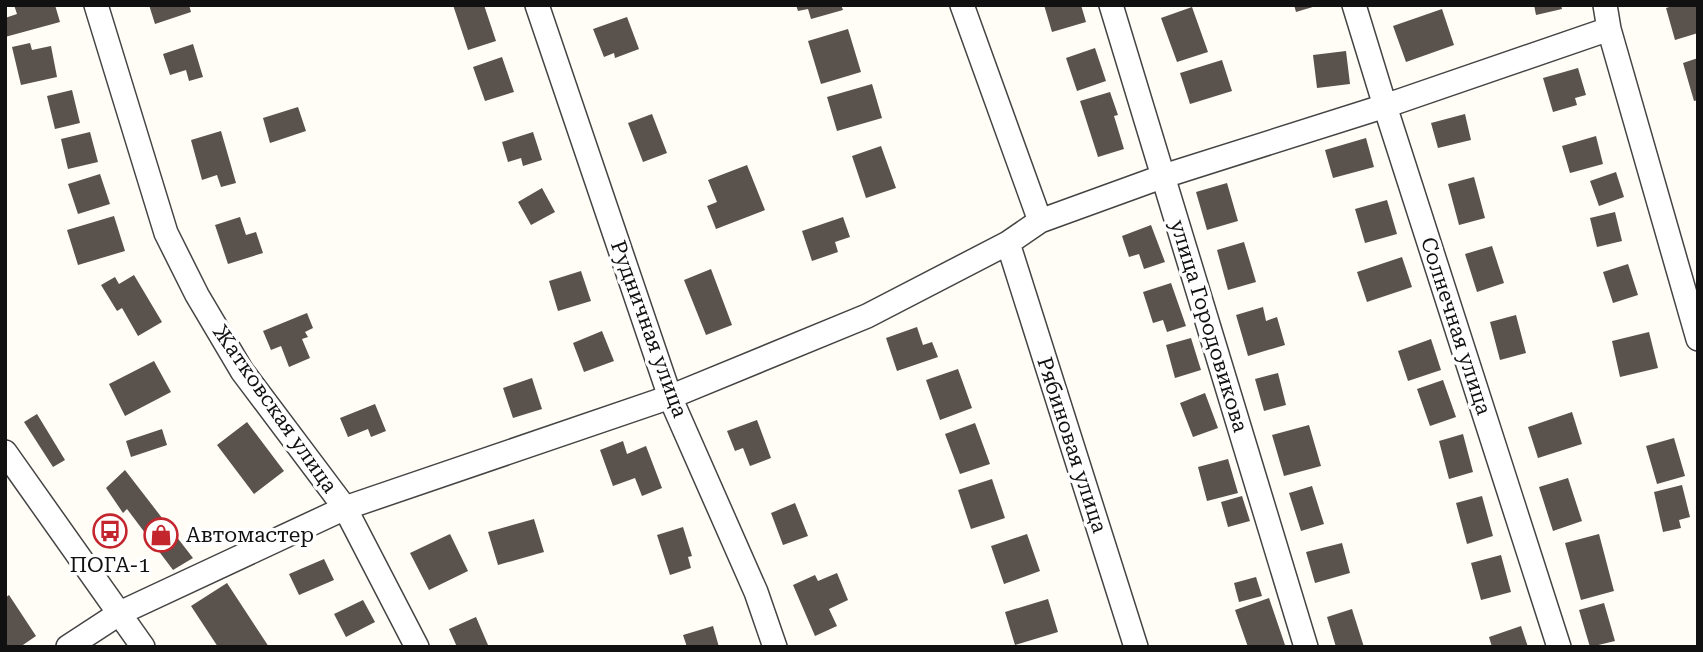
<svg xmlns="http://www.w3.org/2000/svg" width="1703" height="652" viewBox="0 0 1703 652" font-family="'Roboto Serif',serif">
	<rect width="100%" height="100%" fill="#fffdf5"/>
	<path fill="#5a524d" d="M14,5H55L60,22L5,37V18L17,14Z
		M149,5H189L191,12L155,24Z
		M453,5H484L496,41L468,50Z
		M796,5H841L843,10L811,19L808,9L798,11Z
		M1044,5H1081L1086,22L1052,32Z
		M1294,5H1316V6L1296,12Z
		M1534,5H1561L1562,9L1536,15Z
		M1676,5H1698V33L1675,40L1666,8Z
		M1192,7L1208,52L1177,62L1161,18Z
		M1442,9L1454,45L1406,62L1393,26Z
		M627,17L639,49L615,58L614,53L604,57L593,29Z
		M848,29L861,72L821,84L808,41Z
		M30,43L32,50L51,46L57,77L21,85L12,47Z
		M193,44L203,77L189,81L186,70L170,75L163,54Z
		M1095,48L1106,81L1077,91L1066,58Z
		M1346,51L1350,84L1317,88L1313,55Z
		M502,57L514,92L485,101L473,67Z
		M1698,58V100L1694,101L1683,63Z
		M1222,60L1232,91L1190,104L1180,73Z
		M1578,68L1586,95L1575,98L1577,105L1553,112L1543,78Z
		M872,84L882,118L837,131L827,97Z
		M72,90L80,123L55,129L47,96Z
		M1110,92L1118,115L1114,116L1124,149L1098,157L1080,101Z
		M298,107L306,131L270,143L263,118Z
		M652,114L667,153L643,162L628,123Z
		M1465,114L1471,140L1438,148L1431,123Z
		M221,131L236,183L221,187L217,175L202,180L191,140Z
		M90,132L98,162L68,169L61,139Z
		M533,132L542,160L523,166L521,158L508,162L502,142Z
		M1596,136L1603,164L1570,173L1562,146Z
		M1366,138L1374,167L1333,178L1325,150Z
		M881,146L896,188L866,198L852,156Z
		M747,165L765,210L716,229L707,206L717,202L708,180Z
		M1616,172L1624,197L1599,206L1590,181Z
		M100,174L110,204L78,214L68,184Z
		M1474,177L1485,218L1459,225L1448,184Z
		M1227,183L1238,221L1207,230L1196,192Z
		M542,188L555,212L531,225L518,202Z
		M1387,200L1397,234L1365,243L1355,209Z
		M1615,212L1622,241L1597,247L1590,218Z
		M114,216L125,251L78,265L67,230Z
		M240,217L246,235L256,232L263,253L228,264L215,225Z
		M843,217L850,237L835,242L838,252L812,261L802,231Z
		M1151,225L1165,262L1144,269L1139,254L1129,257L1122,236Z
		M1244,242L1256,282L1228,290L1217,250Z
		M1492,246L1504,283L1477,292L1465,254Z
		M1402,257L1412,287L1367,302L1357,272Z
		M1628,264L1638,295L1613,303L1603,272Z
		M711,269L732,325L706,335L684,280Z
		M581,271L591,301L558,311L549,281Z
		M134,275L162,322L138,336L122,308L117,311L101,285L115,277L119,284Z
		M1171,283L1186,326L1167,332L1163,320L1153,323L1143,292Z
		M1263,307L1266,321L1277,317L1285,345L1248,356L1236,315Z
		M307,313L313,328L305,332L308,337L302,339L310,358L289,367L281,346L271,350L263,331Z
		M1516,315L1526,353L1500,360L1490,322Z
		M917,327L923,345L932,342L938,357L897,371L886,338Z
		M602,331L614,361L584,372L573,343Z
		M1649,332L1658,368L1620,377L1612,341Z
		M1191,338L1201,370L1175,378L1166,345Z
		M1431,339L1441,370L1408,381L1398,351Z
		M154,361L171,392L125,416L109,384Z
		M958,369L972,408L940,420L926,380Z
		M1278,373L1286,405L1264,411L1255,379Z
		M532,378L542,409L513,418L503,388Z
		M1443,380L1456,417L1430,426L1417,389Z
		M1205,393L1218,428L1193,437L1180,403Z
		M375,404L386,431L371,437L368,429L348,437L340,418Z
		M1572,412L1582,444L1538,458L1528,427Z
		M37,414L65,460L53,467L24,422Z
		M757,420L771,458L750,466L743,448L735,451L727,431Z
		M247,422L284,471L254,494L217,445Z
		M975,423L990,464L960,474L945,434Z
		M1309,425L1321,466L1284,476L1272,435Z
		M162,429L167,445L131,457L126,441Z
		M1463,434L1473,472L1449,479L1439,441Z
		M1674,438L1685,476L1657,484L1646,446Z
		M623,441L627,454L646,446L662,488L642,496L635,478L613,486L600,450Z
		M1228,459L1238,493L1207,501L1198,467Z
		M125,470L193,558L173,570L127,509L123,513L106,488Z
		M1568,478L1582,521L1553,531L1539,487Z
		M992,479L1005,518L971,529L958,490Z
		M1682,485L1690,517L1679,520L1681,528L1663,532L1654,492Z
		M1312,486L1324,524L1301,531L1289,493Z
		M1242,496L1250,521L1228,527L1221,502Z
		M1482,496L1493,536L1467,544L1456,503Z
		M795,503L808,536L783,545L771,513Z
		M534,519L544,552L498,565L488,532Z
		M683,527L692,556L688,557L691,568L670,575L657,535Z
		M450,534L468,571L429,590L410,553Z
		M1027,534L1040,571L1004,584L991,546Z
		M1599,534L1614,591L1581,600L1565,543Z
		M1342,543L1350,573L1315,583L1306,552Z
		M1501,555L1511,592L1481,600L1471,563Z
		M324,559L334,580L299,595L289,574Z
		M837,573L848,600L829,609L837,626L815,636L793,585L815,575L818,581Z
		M1256,577L1262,596L1239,602L1234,583Z
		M227,583L269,647H218L191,606Z
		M9,595L36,636L20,647L5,646V598Z
		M1269,598L1285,645L1279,647H1248L1235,610Z
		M1048,599L1058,632L1015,645L1005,612Z
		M363,600L375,622L346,637L334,614Z
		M1604,603L1615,641L1590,647L1579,610Z
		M1352,609L1364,647H1336L1327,617Z
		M476,617L488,645L484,647H457L449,629Z
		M713,626L719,647H687L683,635Z
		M1521,626L1528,647H1492L1489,637Z"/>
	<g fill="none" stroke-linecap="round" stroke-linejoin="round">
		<defs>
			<path id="minor" d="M96,5L166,233L197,295L242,371L345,508L417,647
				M537,5L670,397L756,592L775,647
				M962,5L1040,221
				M1111,5L1306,647
				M1354,5L1385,106L1559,647
				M1605,5L1609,29L1698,339
				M1008,243L1136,647
				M5,452L143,647
				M68,647L120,613L345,508L670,397L867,316L1008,243L1040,221L1164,176L1385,106L1609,29"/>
		</defs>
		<use href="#minor" stroke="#444" stroke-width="26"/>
		<use href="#minor" stroke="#fff" stroke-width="23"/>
	</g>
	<defs>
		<symbol id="bus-ring" viewBox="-11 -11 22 22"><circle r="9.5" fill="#fff" stroke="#c4262e" stroke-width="1.5"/><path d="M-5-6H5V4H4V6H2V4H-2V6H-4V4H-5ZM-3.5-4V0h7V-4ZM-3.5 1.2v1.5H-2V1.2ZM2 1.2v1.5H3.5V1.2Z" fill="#c4262e"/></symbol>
		<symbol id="shop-ring" viewBox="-11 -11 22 22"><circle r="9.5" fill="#fff" stroke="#c4262e" stroke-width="1.5"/><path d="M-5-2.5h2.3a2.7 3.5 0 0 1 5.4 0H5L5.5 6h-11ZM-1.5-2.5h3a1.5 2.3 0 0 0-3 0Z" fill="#c4262e"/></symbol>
	</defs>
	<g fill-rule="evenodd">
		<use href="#bus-ring" x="91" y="512" width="38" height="38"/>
		<use href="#shop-ring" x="142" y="516" width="38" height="38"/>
	</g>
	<g text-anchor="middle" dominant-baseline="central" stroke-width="7" stroke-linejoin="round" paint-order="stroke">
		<g font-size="21" fill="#111" stroke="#fff">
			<text transform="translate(1209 326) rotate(73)">улица Городовикова</text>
			<text transform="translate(1456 326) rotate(72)">Солнечная улица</text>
			<text transform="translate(649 329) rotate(70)">Рудничная улица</text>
			<text transform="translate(275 409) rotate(55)">Жатковская улица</text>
			<text transform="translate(1072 445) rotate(72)">Рябиновая улица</text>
		</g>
		<g font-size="21" fill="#111" stroke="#fff" text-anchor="start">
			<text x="186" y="535">Автомастер</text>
			<text x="110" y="565" text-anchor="middle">ПОГА-1</text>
		</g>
	</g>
	<rect width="1703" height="652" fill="none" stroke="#111111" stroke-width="14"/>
</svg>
